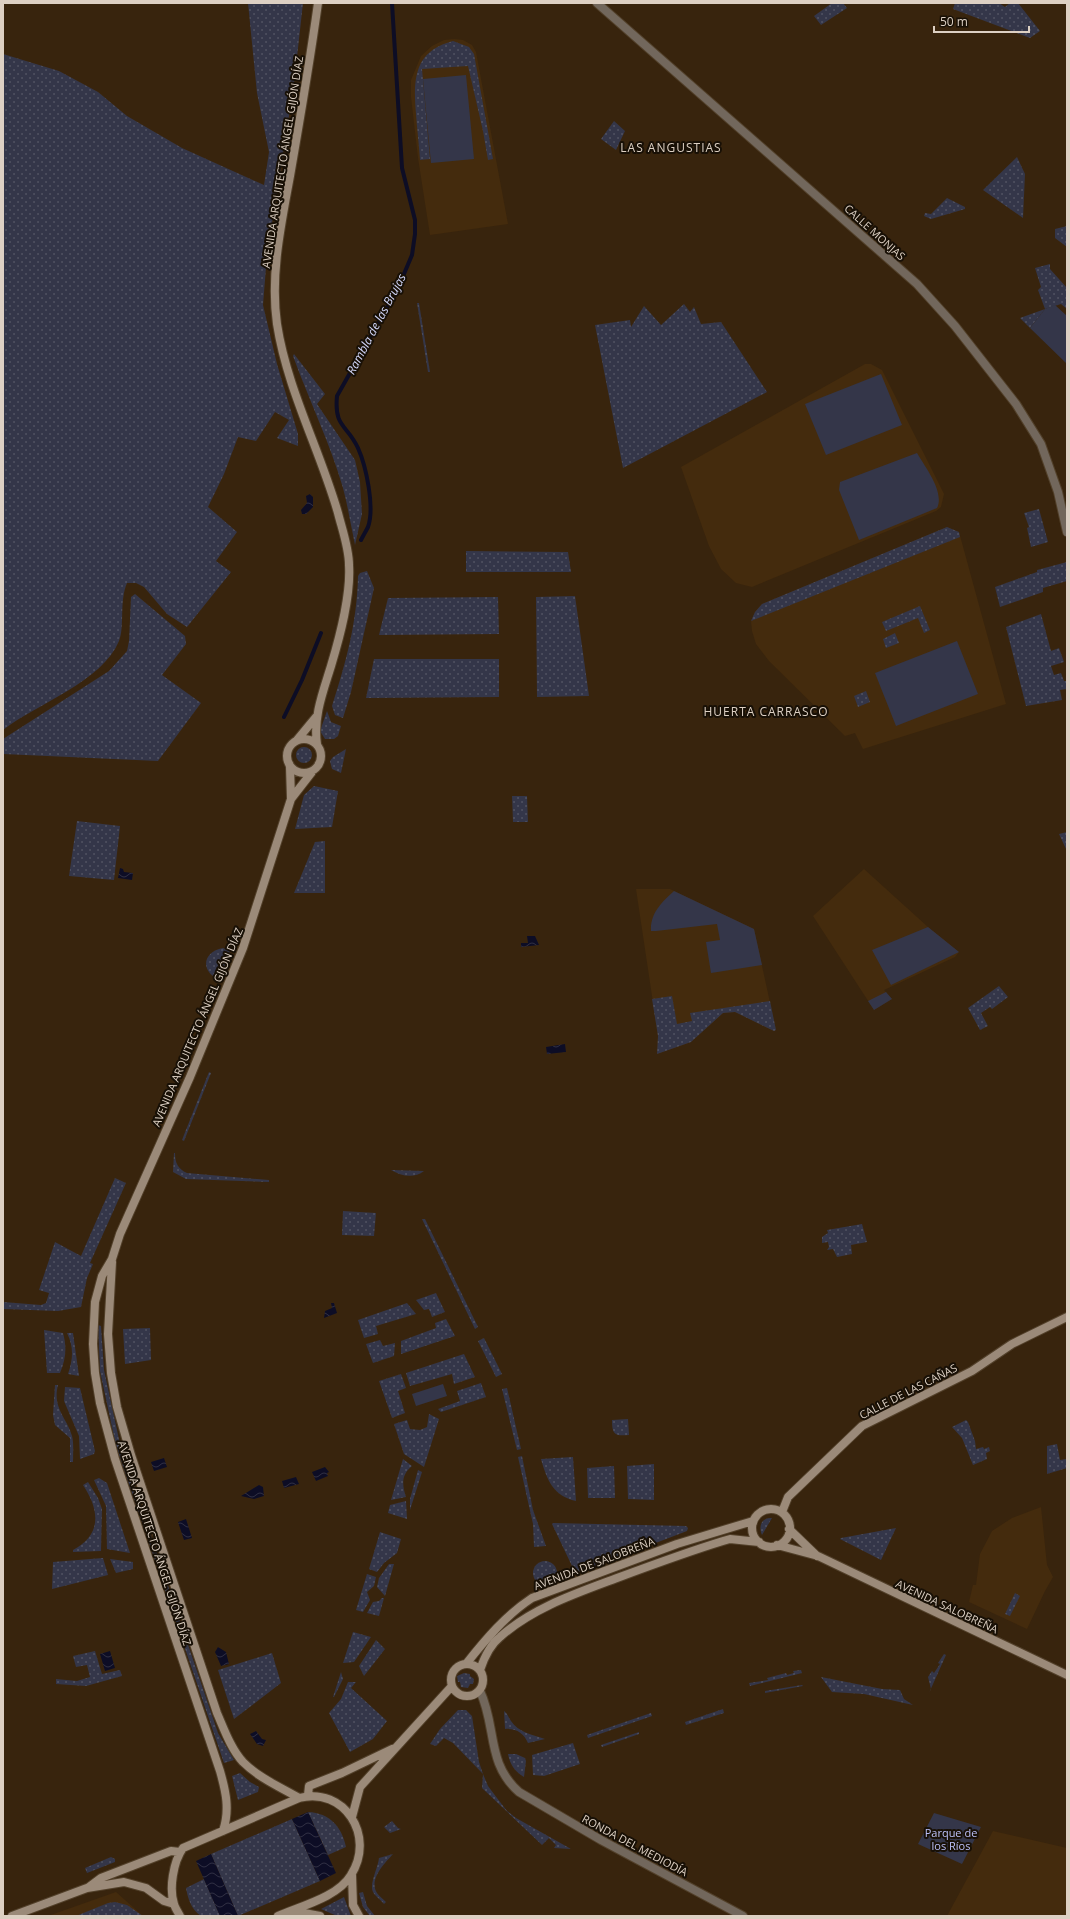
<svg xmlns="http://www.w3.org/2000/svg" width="1070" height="1919" viewBox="0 0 1070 1919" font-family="'Open Sans',sans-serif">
	<defs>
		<pattern id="grass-dots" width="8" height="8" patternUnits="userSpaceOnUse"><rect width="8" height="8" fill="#343649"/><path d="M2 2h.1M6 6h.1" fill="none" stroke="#515262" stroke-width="1.8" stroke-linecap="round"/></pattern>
		<pattern id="water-waves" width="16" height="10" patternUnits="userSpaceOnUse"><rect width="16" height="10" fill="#0d0d25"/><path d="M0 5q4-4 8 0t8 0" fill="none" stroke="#302f43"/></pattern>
	</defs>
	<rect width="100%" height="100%" fill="#38240d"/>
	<path fill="#442b0d" d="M454,39L463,40L472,45L476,52L508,224L430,235L418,158L411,97V80L421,56L432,46L444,40Z
		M865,364H871L882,370L944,494L941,507L936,511L752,587L736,583L721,569L709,546L681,467Z
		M947,527L959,532L1006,704L863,749L855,733L845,736L769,661L756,644L752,631L751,621L755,612L762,604Z
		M864,869L928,927L959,952L955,957L884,990L892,999L874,1010L813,916Z
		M636,889H670L754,929L776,1030L774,1031L735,1012L723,1013L691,1042L657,1054L658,1036Z
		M1041,1507L1047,1565L1053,1577L1045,1591L1027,1629L969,1602L973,1585H976L980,1554L992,1531L1012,1518Z
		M993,1831L1067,1848V1916H947Z
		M116,1892L143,1916H48Z"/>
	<path fill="url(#grass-dots)" d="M248,3H303L294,84L267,255L263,305L277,364L298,434V446L277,438L289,420L275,412L256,441L238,437L224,474L208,507L237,532L216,561L231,572L187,627L167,614L144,587L136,583H127C119,602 125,626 119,641C102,682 38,703 3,730V54L59,71L98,92L127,116L182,148L264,185L269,152L257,93Z
		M832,3H843L847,8L821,25L814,16Z
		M955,3H999L1005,7L1010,3H1018L1040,31L1030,38L953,9Z
		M453,41L469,47L474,54L493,159L488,160L483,131L468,66L422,69L430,159L420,160C419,144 417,129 416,114C413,79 414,51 453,41Z
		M614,121L625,131L616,150L601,139Z
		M1017,157L1025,174L1023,218L983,190Z
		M947,198L965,207V209L931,219L924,216L925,213L931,214Z
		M1067,226V247L1055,238V229Z
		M1050,264V269L1067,288V309L1061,304L1045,309L1030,328L1020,318L1045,309L1038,290L1041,287L1035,268Z
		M417,303H419L430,372H428Z
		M684,304L690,312L694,307L701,324L721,322L767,392L623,468L595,325L630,320L631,327L644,306L661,325Z
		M294,354L325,394L317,404L355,460L360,482L362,514L355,545C351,526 348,507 343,488C330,443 309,400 293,356Z
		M1039,509L1048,542L1031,547L1027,528L1029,527L1024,513Z
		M947,527L959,532L960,537L751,621L755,612L762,604Z
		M466,551L568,552L571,572H466Z
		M1067,562V581L1043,588V592L1000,607L995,587L1037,572V570Z
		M367,571L374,588L351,692L343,718L335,715L332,706C346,662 357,623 358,576L360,573Z
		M135,594L185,636L186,644L162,675L201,703L158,761L3,754V739L109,671L127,651L129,641L131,597Z
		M575,596L589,696L537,697L536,597Z
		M498,597L499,634L379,635L388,598Z
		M920,606L930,630L924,633L918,618L886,631L882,622Z
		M1041,614L1051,651L1059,648L1064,662L1051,666L1054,675L1061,673L1064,681H1067V689L1060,690L1062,700L1026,706L1006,627Z
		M895,633L899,643L886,648L883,639Z
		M374,659H499V697L366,698Z
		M866,691L870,702L858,707L854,696Z
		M327,711L331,722L341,726L338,736L334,739H325L320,731Z
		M296 755a8 8 0 1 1 16 0a8 8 0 1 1-16 0Z
		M346,749L341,773L332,769L330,761L333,757Z
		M314,786L338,791L332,827L295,829L304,795Z
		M512,796H527L528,822H513Z
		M77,821L120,826L114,880L69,876Z
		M1067,832V851L1059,834Z
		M325,841V893H294L315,842Z
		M223,948L230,951L220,980C200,972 202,952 223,948Z
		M999,986L1008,997L992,1009L990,1007L981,1013L988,1026L980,1030L968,1008Z
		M672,996L677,1024L692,1021L690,1013L770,1001L776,1030L774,1031L735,1012L723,1013L691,1042L657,1054L658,1036L652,999Z
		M209,1072L211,1073L184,1141L182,1140Z
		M174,1153H175C175,1163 178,1169 187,1173L269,1180V1182L186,1179L173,1172Z
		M391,1170L424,1171C414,1179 401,1176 391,1170Z
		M115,1178L126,1183L90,1263L93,1264L87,1278L81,1307L58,1311L3,1309V1302L41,1305L46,1303L49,1293L39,1290L55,1242L81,1256Z
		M343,1211L376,1213L374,1236L342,1235Z
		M422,1219H425L478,1327L475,1329Z
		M862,1224L867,1242L851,1245L852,1254L837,1257L833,1249L827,1250L829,1247L828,1242L822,1243V1237L828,1233L827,1230Z
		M436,1293L445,1312L432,1317L429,1309L424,1310L416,1300Z
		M407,1303L416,1314L376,1326L378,1334L364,1338L358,1320Z
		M446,1319L455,1336L401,1354V1341L436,1328L435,1323Z
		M98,1325L101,1326L104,1370L120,1444L218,1733L234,1760L224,1763L116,1446L100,1371Z
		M150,1328L151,1360L125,1364L123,1329Z
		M44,1330L63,1333C67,1347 66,1359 60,1373H47Z
		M67,1333H73L79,1376L68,1374C73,1359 74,1347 67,1333Z
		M484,1338L502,1374L496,1377L478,1341Z
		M380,1340L383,1346L395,1343L394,1356L373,1363L366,1344Z
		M464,1354L475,1377L454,1384L452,1374L410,1386L406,1373Z
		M401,1374L406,1388L398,1391L405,1413L392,1418L379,1381Z
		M481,1383L486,1397L441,1412L438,1409L460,1401L457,1391Z
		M55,1385H58C52,1408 67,1418 72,1436C74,1444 73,1454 73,1462H70V1438L55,1425L53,1415Z
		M65,1387L80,1388L95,1451L94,1454L80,1459L79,1436L64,1401Z
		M507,1388L521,1449L517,1450L502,1389Z
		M429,1414L439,1419L424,1467L404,1454L394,1424L407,1420L410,1429L420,1430L427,1427Z
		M628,1419L629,1435C615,1436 612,1435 612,1420Z
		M966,1420L968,1422L975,1441L976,1449L983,1447L984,1449L989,1447L990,1451L986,1453L987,1459L973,1465L962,1438L952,1427Z
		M1057,1444L1060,1460L1066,1459L1067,1468L1047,1474V1446Z
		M522,1456L533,1510L546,1546L534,1547L533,1524L518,1457Z
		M573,1457L576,1501C553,1496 547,1480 541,1459Z
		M403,1459L412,1466C401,1475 402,1485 406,1497L391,1500Z
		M654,1464V1500L628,1499L627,1466Z
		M614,1466L615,1498H588L587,1468Z
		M418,1470L422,1472L410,1510V1499Z
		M99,1478L107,1483L130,1553L107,1549L106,1506L94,1480Z
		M88,1482L98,1498L102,1509L101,1551L73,1552V1550C103,1534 99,1509 83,1485Z
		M406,1501L407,1519L388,1513L390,1505Z
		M772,1518L762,1535C758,1526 762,1517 772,1518Z
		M553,1523L686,1526L688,1528L687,1531L580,1572L572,1566L552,1524Z
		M896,1528L881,1560L840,1539L841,1538Z
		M380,1532L401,1539L397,1553L384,1563L377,1572L369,1569Z
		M103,1558L108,1575L52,1589L53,1562Z
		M110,1559L133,1562V1569L116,1573Z
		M533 1573a12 12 0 1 1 24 0a12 12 0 1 1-24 0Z
		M389,1564H394L385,1596L377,1587L379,1578Z
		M367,1574L376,1577L374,1586L367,1592L370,1600L363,1612L356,1610Z
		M1015,1593L1020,1596L1010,1616L1005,1614Z
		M382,1598H384L379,1616L367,1613L373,1602L379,1601Z
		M353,1632L371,1637L354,1662L343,1663Z
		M376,1640L385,1649L364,1676L359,1666Z
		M95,1651L102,1674L120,1670L122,1676L86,1686L56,1684V1679L77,1681L90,1677L87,1665L76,1667L73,1656Z
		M272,1653L281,1683L234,1719L218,1670Z
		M944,1654L946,1655L929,1693L931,1689L928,1677L932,1671L934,1673L940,1664L938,1663Z
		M801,1670L802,1673L750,1686L749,1683L768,1680L767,1678L786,1673L787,1675L794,1673L793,1671Z
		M341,1672L343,1679L334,1697H333Z
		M464,1673L470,1674V1676L474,1679L473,1684H470L468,1688L461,1687L460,1682H458L457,1676Z
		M821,1677L882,1689L900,1690L904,1699L913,1705L864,1694L832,1692Z
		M348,1682H356L351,1688L387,1721L373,1739L350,1752L329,1713L341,1699Z
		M802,1685L803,1686L765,1693V1691Z
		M723,1709L724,1713L686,1725L685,1722Z
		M458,1710H466L472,1716L479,1762L483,1774L488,1786L497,1798L507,1811L516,1818L571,1849L554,1848L556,1845L549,1838L542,1845L482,1788L483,1774L453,1743L444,1738L436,1746L430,1744L440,1729Z
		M504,1711C508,1714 508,1717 511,1721C518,1732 533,1735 545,1739L528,1743C524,1733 516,1728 505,1729Z
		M651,1713L652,1716L588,1738L587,1735Z
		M639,1732V1734L602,1747L601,1745Z
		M573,1743L580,1764L544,1776L533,1775L532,1755Z
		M508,1754H516L525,1758L526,1761L524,1777C514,1771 510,1764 508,1754Z
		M240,1773L250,1782L259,1787L258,1792L238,1800L232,1776Z
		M308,1812C330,1813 342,1827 346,1847L328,1855Z
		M292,1819L320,1881L238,1916L211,1854Z
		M392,1821L398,1828L401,1829L390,1833L384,1827Z
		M393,1854C386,1862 368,1879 377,1893C379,1896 383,1899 386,1902L384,1904C381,1900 375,1896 373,1892C369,1884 378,1868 379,1858Z
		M111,1857L115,1859V1862L87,1873L85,1868Z
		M204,1879L220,1916H201C191,1909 188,1899 186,1888Z
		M363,1892L367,1906L375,1916H370L363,1907L359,1893Z
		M344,1897L351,1916H337L321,1909Z
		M115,1902L127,1905L143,1916H76L108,1903Z"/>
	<path fill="#343649" d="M466,75L474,159L431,163L423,79Z
		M1055,305L1067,316V364L1030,328L1045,309Z
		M881,374L902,425L826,455L805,404Z
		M917,453C925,467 945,492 937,508L859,540L839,490L840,482Z
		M957,641L978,694L896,726L875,673Z
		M674,891L754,929L762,965L711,973L706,942L720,940L717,924L656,931H651C650,913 662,902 674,891Z
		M928,927L959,952L891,985L872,950Z
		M886,992L892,999L874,1010L868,1001Z
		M443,1384L447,1396L416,1406L412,1394Z
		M934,1813L981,1827L962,1864L918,1844Z"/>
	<path fill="url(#water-waves)" d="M310,494L313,497V507L306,514H302L301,510L307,503L306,496Z
		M120,868L123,869L124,872L133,873L132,880L118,878Z
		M527,936H535L539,945L521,947V943H528Z
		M565,1044L566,1052L547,1054L546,1047Z
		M331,1303H334L337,1313L324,1318L325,1311L332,1308Z
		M164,1458L167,1467L154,1471L151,1462Z
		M325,1467L329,1472L327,1473L328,1476L316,1481L312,1472Z
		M296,1477L299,1484L284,1488L282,1481Z
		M259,1485L263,1487L264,1496L254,1499L241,1496Z
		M186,1519L192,1538L184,1540L178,1522Z
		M218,1647L226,1652L229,1664L221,1666L215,1652Z
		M110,1651L115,1668L105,1671L100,1654Z
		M256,1731L262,1739L266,1740L263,1746L257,1744L250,1734Z
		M308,1812L336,1873L320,1881L292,1819Z
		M211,1854L238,1916H220L196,1861Z"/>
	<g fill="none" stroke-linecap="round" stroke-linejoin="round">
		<path stroke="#0d0d25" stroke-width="4" d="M361,540C363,536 366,531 368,527C375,507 366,466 358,448C347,424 334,428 337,396L398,288L412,255L415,234V220L402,168L392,3
			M284,717L302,680L321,633"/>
		<defs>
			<path id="tertiary" d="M597,3L917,284L955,326L1016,404L1041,444L1058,492L1067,532
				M480,1691C497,1727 486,1763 519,1792L601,1840L743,1916"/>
			<path id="secondary" d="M287 756a17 17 0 1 1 34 0a17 17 0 1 1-34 0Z
				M297,740L316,717
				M317,744C313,717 323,692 331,666C340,636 351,596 349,565C349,548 342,529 338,513C320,450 287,389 277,324C270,275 281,225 290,176C300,119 310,61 318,3
				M291,799L312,772
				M112,1262L108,1334L111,1373L117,1407L131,1455L217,1713C224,1729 231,1749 243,1762C259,1778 280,1787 299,1798
				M752 1528a19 19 0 1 1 38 0a19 19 0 1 1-38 0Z
				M782,1512L788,1497L862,1426L972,1371L1012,1344L1067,1317
				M789,1529L817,1556
				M777,1545L818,1556L1067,1675
				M451 1680a16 16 0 1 1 32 0a16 16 0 1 1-32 0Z
				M466,1664C485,1640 506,1615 532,1598L677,1544L753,1521
				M480,1670C484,1658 490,1645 500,1637C532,1608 577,1593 617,1578C652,1565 687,1552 723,1541L730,1539L759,1542
				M308,1795L309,1786L342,1773L392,1749
				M352,1817L360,1787L452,1686
				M223,1831C230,1810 226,1792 220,1771L115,1459L100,1403L95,1373L93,1344L95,1302L102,1276L112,1259L120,1234L190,1077L243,948L291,799L290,767
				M352,1875L353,1905L359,1916
				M89,1887L101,1878L171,1851L180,1852
				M290,1913H304L320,1916
				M12,1916L87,1888L124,1882L146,1888L164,1901L174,1904
				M180,1916C178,1912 175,1908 174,1904C169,1889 173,1862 183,1848L299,1798C344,1786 376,1836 351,1875C338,1897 301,1906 278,1916"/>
		</defs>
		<use href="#tertiary" stroke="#52402a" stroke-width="10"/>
		<use href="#secondary" stroke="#52402a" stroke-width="10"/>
		<use href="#tertiary" stroke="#72675c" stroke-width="8"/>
		<use href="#secondary" stroke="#9b8a79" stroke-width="8"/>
	</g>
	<g text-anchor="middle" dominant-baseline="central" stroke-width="4" stroke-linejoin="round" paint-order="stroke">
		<g font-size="11" fill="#ddd0c3" stroke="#181006">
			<text transform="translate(282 162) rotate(-81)">AVENIDA ARQUITECTO ÁNGEL GIJÓN DÍAZ</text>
			<text transform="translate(875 232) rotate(42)">CALLE MONJAS</text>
			<text transform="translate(197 1027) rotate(-67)">AVENIDA ARQUITECTO ÁNGEL GIJÓN DÍAZ</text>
			<text transform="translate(908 1391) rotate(-27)">CALLE DE LAS CAÑAS</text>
			<text transform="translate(155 1543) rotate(72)">AVENIDA ARQUITECTO ÁNGEL GIJÓN DÍAZ</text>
			<text transform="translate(594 1563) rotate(-21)">AVENIDA DE SALOBREÑA</text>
			<text transform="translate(947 1606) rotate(25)">AVENIDA SALOBREÑA</text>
			<text transform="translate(635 1845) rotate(28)">RONDA DEL MEDIODÍA</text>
		</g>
		<g font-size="11" fill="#bbc0f8" stroke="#181006">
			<text x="951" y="1832">Parque de<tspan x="951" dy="13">los Ríos</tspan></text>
		</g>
		<g font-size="12" letter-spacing="1" fill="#ddd0c3" stroke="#181006">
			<text x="671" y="147">LAS ANGUSTIAS</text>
			<text x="766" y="711">HUERTA CARRASCO</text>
		</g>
		<g font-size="12" font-style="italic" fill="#d2d6f8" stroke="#181006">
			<text transform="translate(376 324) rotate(-62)">Rambla de las Brujas</text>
		</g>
	</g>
	<rect width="1070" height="1919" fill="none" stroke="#ddd0c3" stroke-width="8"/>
	<path d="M934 26v6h95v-6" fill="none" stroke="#ddd0c3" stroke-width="2"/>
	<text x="940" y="26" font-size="12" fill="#ddd0c3" stroke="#181006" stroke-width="3" paint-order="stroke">50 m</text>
</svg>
